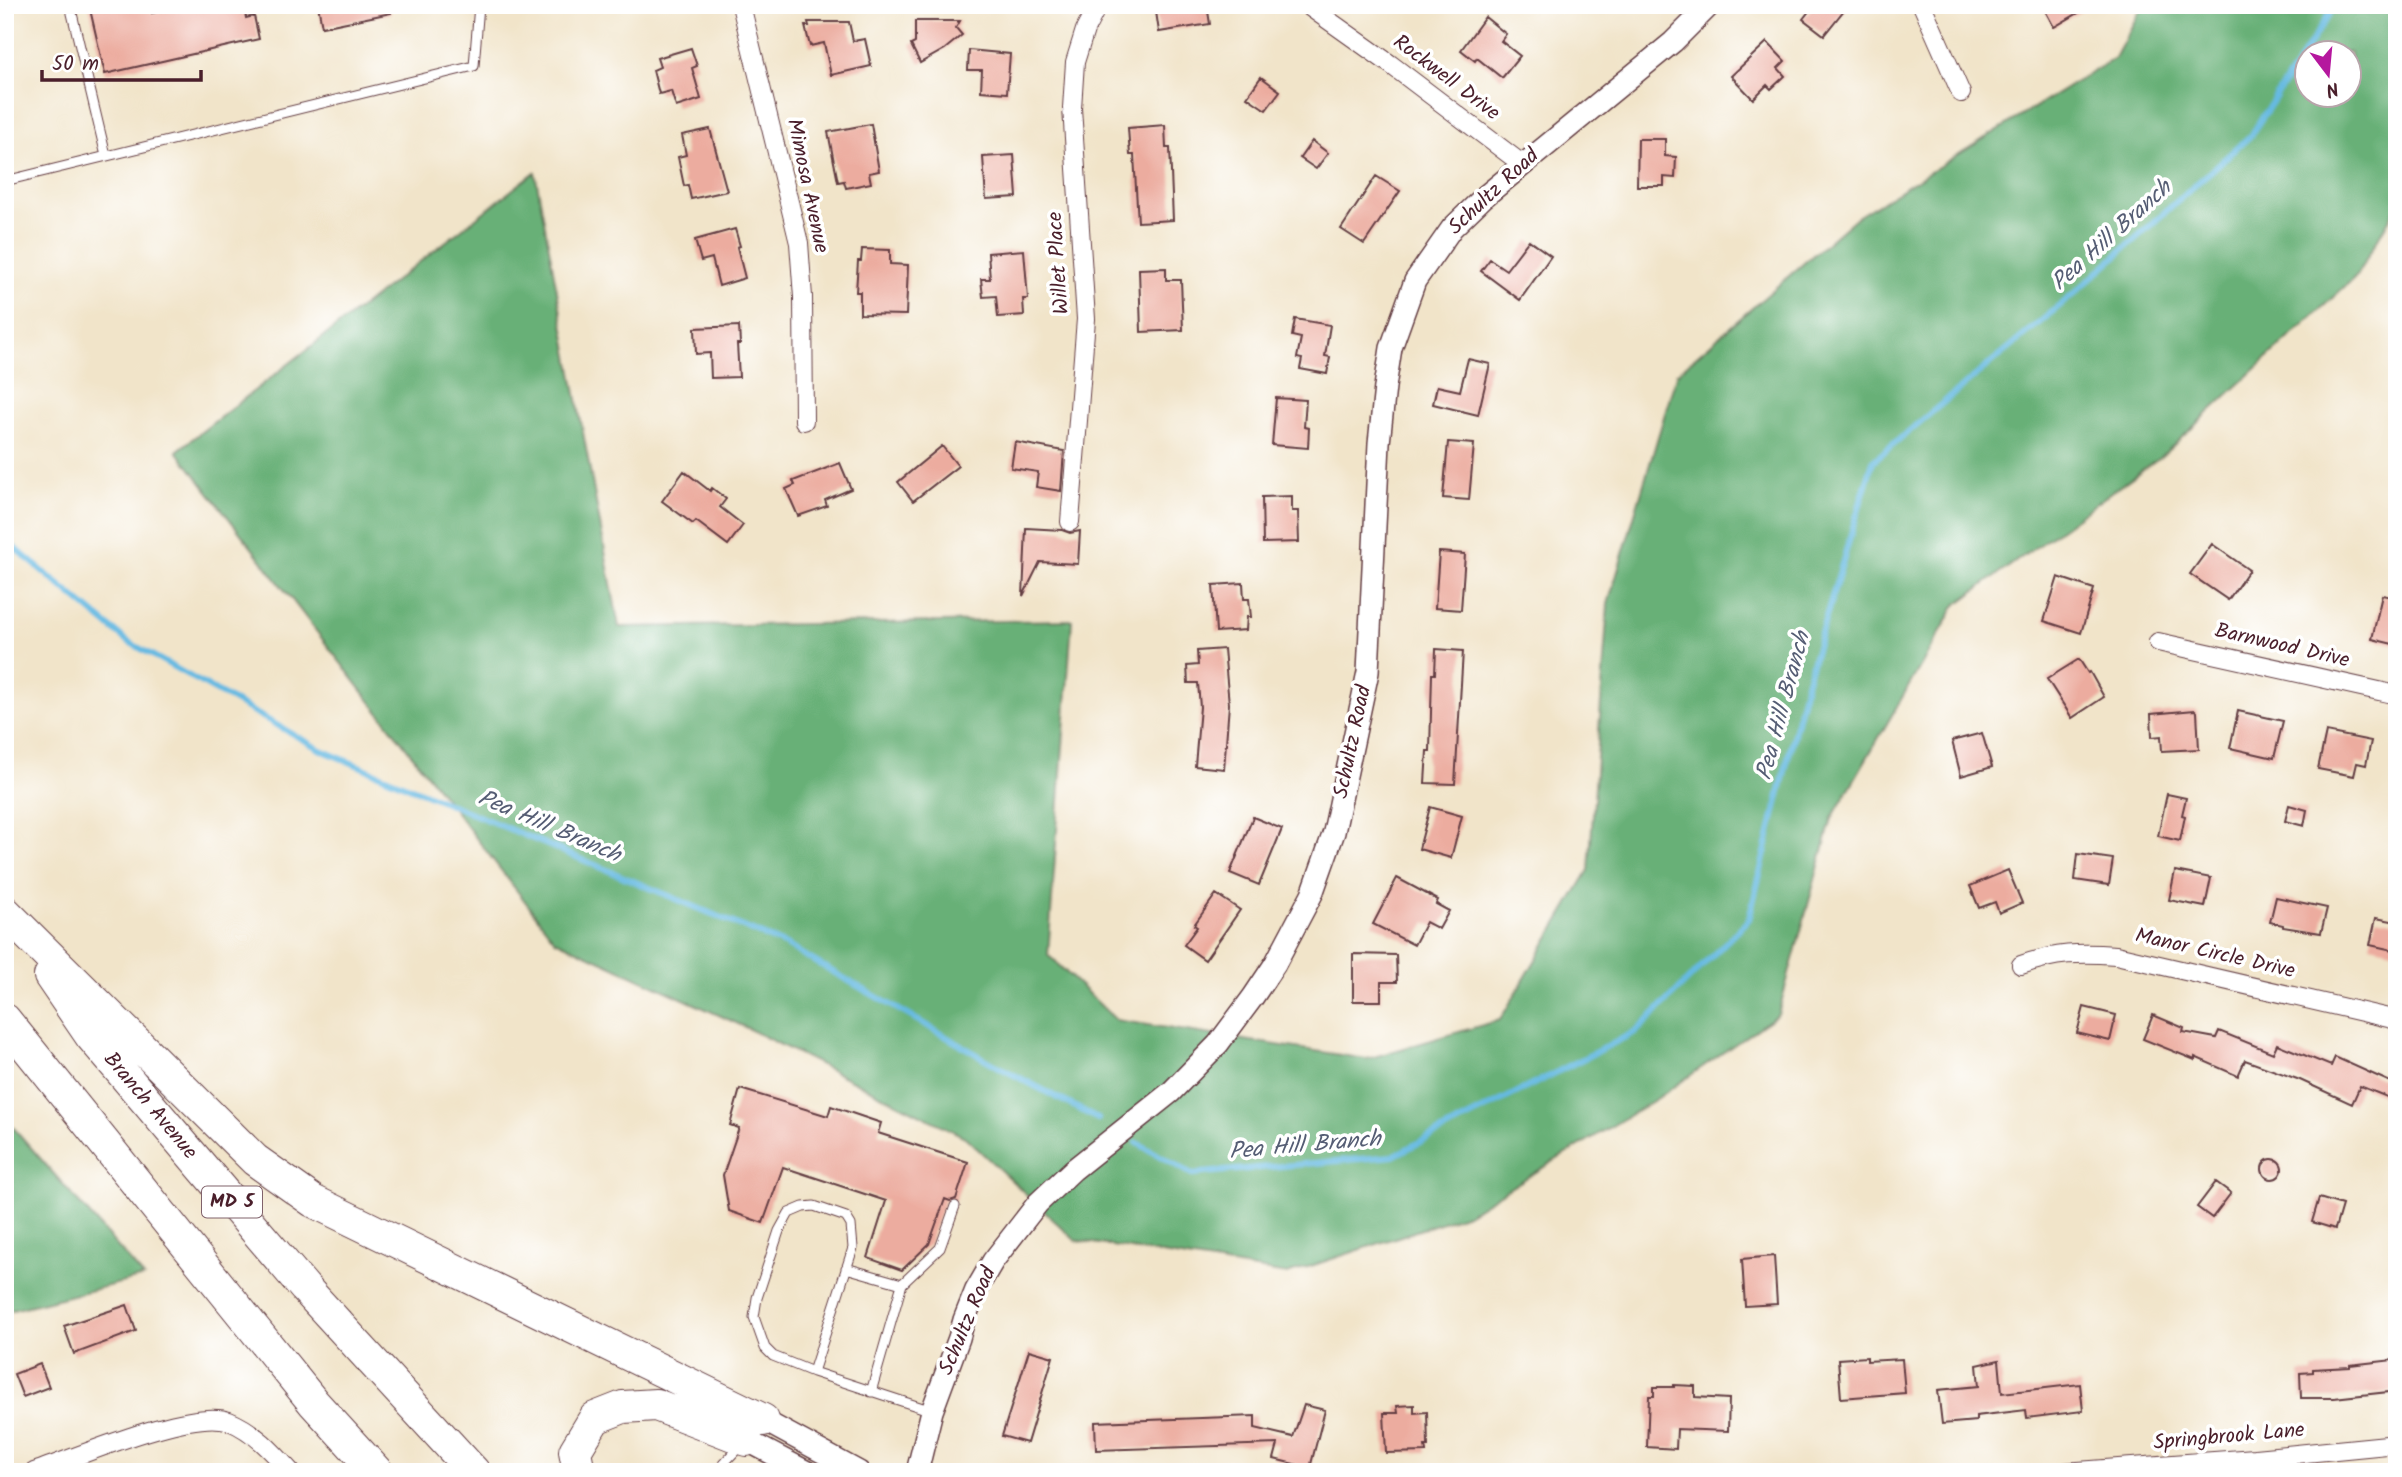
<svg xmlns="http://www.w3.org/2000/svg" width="2402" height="1477" viewBox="0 0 2402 1477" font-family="Kalam,sans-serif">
	<rect width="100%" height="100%" fill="#fff"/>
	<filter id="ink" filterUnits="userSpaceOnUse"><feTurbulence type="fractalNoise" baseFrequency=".0143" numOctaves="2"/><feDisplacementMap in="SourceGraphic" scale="14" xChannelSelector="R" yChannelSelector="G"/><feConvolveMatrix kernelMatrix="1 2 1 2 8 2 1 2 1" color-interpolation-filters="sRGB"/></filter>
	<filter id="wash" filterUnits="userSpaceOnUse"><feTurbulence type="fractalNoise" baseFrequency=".00686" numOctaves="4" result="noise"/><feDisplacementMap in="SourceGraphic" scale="28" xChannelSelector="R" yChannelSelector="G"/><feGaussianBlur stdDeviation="1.57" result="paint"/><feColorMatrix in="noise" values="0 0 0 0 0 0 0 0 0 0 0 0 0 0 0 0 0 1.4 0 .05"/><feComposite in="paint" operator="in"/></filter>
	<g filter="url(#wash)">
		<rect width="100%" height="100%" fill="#f1e4c9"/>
		<path fill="#68b077" stroke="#596851" stroke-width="2" fill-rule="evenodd" d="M2143,5H2397V206L2356,276L2164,454L1956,605L1832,818L1778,1014L1658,1098L1467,1214L1287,1274L1075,1240L965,1137L747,1028L555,940L177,451L535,172L619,627L1072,620L1048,955L1116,1020L1367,1059L1500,1020L1589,870L1608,604L1677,373L1857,217L2115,58ZM2308,52H2350V94H2308Z
			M5,1118L144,1277L5,1312Z"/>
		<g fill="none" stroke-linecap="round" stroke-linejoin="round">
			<path stroke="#66bae2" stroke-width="6" d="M5,540L127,641L321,750L786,945L999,1067L1098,1119
				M1137,1143L1192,1174L1393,1156L1637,1031L1749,919L1807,680L1873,461L2069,298L2250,136L2335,5"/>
		</g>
		<g id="blocks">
			<path fill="#ecac9f" d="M89,5H150L152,13L187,5H243L246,18L254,16L259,39L105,74Z
				M318,5H390L391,13L322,27Z
				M1155,5H1207L1210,24L1159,32Z
				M1814,5H1848L1824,35L1803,19Z
				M2042,5H2092L2054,27Z
				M1485,17L1506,34L1501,41L1520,56L1502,78L1477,58L1475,61L1461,50Z
				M915,21H960L956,28L962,35L945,49L920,63L911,45L915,43Z
				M808,22H849L853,41L865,39L871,66L831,75L824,43L810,46L805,26H809Z
				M1767,42L1785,61L1778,68L1785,76L1771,89L1767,85L1753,99L1731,76Z
				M691,48L697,66L692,68L701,99L676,107L671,91L659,94L653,70L660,67L657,58Z
				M969,50L1010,54L1007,93L981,91L982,70H968Z
				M1261,77L1280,91L1266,110L1247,97Z
				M871,124L879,171L869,173L871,183L846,188L844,181L838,182L828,132Z
				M1165,125L1166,148H1170L1173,220L1138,222L1134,155H1130L1128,128Z
				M710,129L727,191L691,199L688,185L684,186L678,157L686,155L682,135Z
				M1638,139H1665V156L1676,157L1675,178L1664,177V186H1637Z
				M1312,141L1328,153L1316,169L1300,158Z
				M1014,155L1017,197L986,199L983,157Z
				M1376,176L1400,191L1364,244L1341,229Z
				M735,229L740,246L737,247L745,278L719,286L712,258L701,261L695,240Z
				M1529,240L1551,256L1520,300L1481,271L1490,259L1506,270Z
				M862,249L890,250V264L908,265L906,315L860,314V292H856L858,261H861Z
				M1024,250L1028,299H1023L1024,315L998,317L996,296L983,297L981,279H990L988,253Z
				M1166,268V280H1181L1183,330L1141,332L1139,269Z
				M1295,319L1330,325L1325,356L1330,357L1327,374L1300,369L1302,359L1297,358L1301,338L1292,336Z
				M739,326L740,344H737L739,377L711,378L710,353L696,354L695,328Z
				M1468,359L1490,364L1478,415L1433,404L1437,386L1460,391Z
				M1276,398L1306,400L1304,427L1309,428L1308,448L1272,445Z
				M1015,442L1064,451L1061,491L1036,487L1038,472L1011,468Z
				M1448,442L1474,444L1469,500L1443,498Z
				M942,446L958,466L913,501L898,482Z
				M840,463L851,489L825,500L827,506L798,516L786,489L795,485L793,481Z
				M684,471L710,491L712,488L726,499L720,507L743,525L728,545L696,521L693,524L662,501Z
				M1292,496V511H1298L1299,542L1263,543L1262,497Z
				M1026,528L1062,530L1070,533L1080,531L1078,564L1040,562L1023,596Z
				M2212,544L2249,570L2228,600L2190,574Z
				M1439,552L1465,554L1461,610L1435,608Z
				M2058,577L2094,589L2081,633L2044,621Z
				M1243,583L1244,599H1249L1251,617H1247L1246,630L1216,632L1213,585Z
				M2382,595L2397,598V645L2372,639Z
				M1224,649L1229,704L1224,769L1195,766L1200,707L1198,683H1188L1187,666L1198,665L1197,651Z
				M1436,649L1463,651L1455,784L1425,783L1427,751H1430L1432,674H1435Z
				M2079,659L2088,673L2090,672L2104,697L2072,718L2047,679Z
				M2195,710L2197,712L2199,749L2162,751L2161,736L2152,737L2151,714Z
				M2238,711L2283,721L2274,758L2230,748Z
				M2326,732L2371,741L2366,765L2357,763L2354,776L2318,769Z
				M1982,733L1992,767L1961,776L1952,741Z
				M2167,794L2186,798L2182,815L2185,816L2180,841L2158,836Z
				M2289,805L2307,810L2304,826L2285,821Z
				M1430,807L1462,816L1451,858L1419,849Z
				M1253,817L1282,829L1259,885L1230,873Z
				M2078,854L2113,859L2109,885L2075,880Z
				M2008,870L2022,903L1999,913L1995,902L1979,908L1970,886Z
				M2175,871L2211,878L2205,907L2169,900Z
				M1397,878L1438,900L1436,904L1449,911L1439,929L1426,922L1414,945L1373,924Z
				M1216,894L1240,910L1205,960L1184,945L1197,927L1194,925Z
				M2276,897L2327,908L2321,933L2283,927V925L2270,922Z
				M2376,918L2397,922V951L2370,945Z
				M1353,954L1396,955L1397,982H1381V1001H1353Z
				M2084,1007L2116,1015L2110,1041L2077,1033Z
				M2153,1015L2184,1028L2183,1032L2216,1038L2219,1031L2273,1053L2277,1044L2331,1066L2335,1057L2397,1085V1101L2360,1086L2352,1104L2300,1080L2245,1060L2238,1076L2195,1057V1060L2143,1039Z
				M740,1089L828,1116L831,1106L881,1123L878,1133L968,1162L956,1199L950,1201L945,1199L929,1244L902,1270L868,1258L886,1201L783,1167L763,1223L729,1211L723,1175L739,1128L730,1125Z
				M2262 1169a10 10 0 1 1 20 0a10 10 0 1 1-20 0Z
				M2216,1182L2231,1193L2212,1218L2197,1207Z
				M2319,1198L2342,1205L2335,1229L2312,1222Z
				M1774,1256L1777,1304L1745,1306L1742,1259Z
				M127,1305L136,1331L74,1354L64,1326Z
				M1029,1350L1053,1357L1027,1443L1002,1436Z
				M1867,1357V1361L1902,1359L1905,1393L1841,1398L1838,1359Z
				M1999,1360L2002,1393L2080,1384L2083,1411L2027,1418L2026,1410L1976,1416V1421L1942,1424L1938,1390L1979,1386L1977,1365Z
				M2393,1360L2397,1391L2334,1398H2301L2300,1373L2313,1372V1369L2350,1367V1365Z
				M40,1364L49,1387L23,1397L14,1374Z
				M1674,1385L1695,1386V1397L1729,1399L1728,1431L1677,1429L1676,1449L1647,1447L1649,1396H1654V1387H1674Z
				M1304,1405L1325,1410L1310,1468L1274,1459L1278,1444L1096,1450L1095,1422L1255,1416V1428L1293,1437Z
				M1414,1405V1413L1427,1412L1428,1446H1425L1426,1452L1386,1453L1384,1413H1398L1397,1406Z"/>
		</g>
	</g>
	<g filter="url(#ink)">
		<use href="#blocks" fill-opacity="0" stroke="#633d43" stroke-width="2"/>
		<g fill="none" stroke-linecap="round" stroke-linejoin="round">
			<defs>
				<path id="service" d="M70,5L106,156
					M5,181L474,66L479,5
					M846,1268L902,1284L871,1392
					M902,1284L940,1248L955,1206
					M813,1372L853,1248L851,1225L846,1217L814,1206L803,1207L789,1213L779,1231L757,1298L754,1317L765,1348L773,1356L813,1372L932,1411
					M723,1464L741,1445"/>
				<path id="minor" d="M741,5L799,243L803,297L804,421
					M1307,5L1390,64L1522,164
					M1922,5L1961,93
					M1070,522L1086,319L1072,108L1075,62L1085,30L1098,5
					M2158,642L2397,695
					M2021,965C2056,953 2079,952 2116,955L2397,1020
					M34,1472C75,1458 192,1407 229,1421C254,1431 273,1452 291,1472
					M2064,1472L2255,1458L2397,1444"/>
				<path id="tertiary" d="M763,1420L859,1472
					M746,1440L807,1472
					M917,1472L932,1411L959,1338L964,1320L976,1290L993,1261L1038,1203L1073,1170L1171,1092L1218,1044L1253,997L1275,964L1312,894L1334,832L1368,672L1379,443L1385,387L1391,348L1415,281L1452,228L1484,197L1673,42L1710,5"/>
				<path id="motorway" d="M5,912L255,1160L313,1201L763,1420
					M50,976L91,1036L252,1226L305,1288L474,1472
					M5,1020L314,1403L377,1472
					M579,1472L575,1451L595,1418L623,1407L656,1405L746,1440"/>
			</defs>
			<use href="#service" stroke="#633d43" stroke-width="11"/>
			<use href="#minor" stroke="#633d43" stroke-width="20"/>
			<use href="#tertiary" stroke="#633d43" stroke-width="24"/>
			<use href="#motorway" stroke="#633d43" stroke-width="34"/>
			<use href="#service" stroke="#fff" stroke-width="9"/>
			<use href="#minor" stroke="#fff" stroke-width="18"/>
			<use href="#tertiary" stroke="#fff" stroke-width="21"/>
			<use href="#motorway" stroke="#fff" stroke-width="32"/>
		</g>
	</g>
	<g text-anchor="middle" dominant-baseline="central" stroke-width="7" stroke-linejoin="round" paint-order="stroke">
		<rect fill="#fff" stroke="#80626b" stroke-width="2" x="202" y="1186.5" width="60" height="31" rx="5"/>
		<g font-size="19" font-weight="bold" fill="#4a1f2b">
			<text x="232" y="1202">MD 5</text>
		</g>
		<g font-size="21" fill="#4a1f2b" stroke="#fff">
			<text transform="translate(1446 78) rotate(37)">Rockwell Drive</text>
			<text transform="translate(807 186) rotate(78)">Mimosa Avenue</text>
			<text transform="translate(1494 192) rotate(-43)">Schultz Road</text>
			<text transform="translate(1059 263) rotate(-94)">Willet Place</text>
			<text transform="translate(2282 646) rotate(13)">Barnwood Drive</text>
			<text transform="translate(1353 742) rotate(-78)">Schultz Road</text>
			<text transform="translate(2215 954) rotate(13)">Manor Circle Drive</text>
			<text transform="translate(150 1106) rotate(50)">Branch Avenue</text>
			<text transform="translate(968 1321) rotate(-67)">Schultz Road</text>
			<text transform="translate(2229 1437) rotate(-5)">Springbrook Lane</text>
		</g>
		<g font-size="23" font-style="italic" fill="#555d74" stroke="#fff">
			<text transform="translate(2112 236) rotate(-42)">Pea Hill Branch</text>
			<text transform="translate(1784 706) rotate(-75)">Pea Hill Branch</text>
			<text transform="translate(549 827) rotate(23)">Pea Hill Branch</text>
			<text transform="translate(1305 1146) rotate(-5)">Pea Hill Branch</text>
		</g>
	</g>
	<rect width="2402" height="1477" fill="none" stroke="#fff" stroke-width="28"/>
	<g transform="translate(2328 74) rotate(164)"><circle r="33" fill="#ffffff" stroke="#b7a5aa" stroke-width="2"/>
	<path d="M0-5L12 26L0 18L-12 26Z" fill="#b5179e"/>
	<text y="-10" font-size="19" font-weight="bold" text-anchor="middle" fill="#4a1f2b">N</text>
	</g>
	<path d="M42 70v10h159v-10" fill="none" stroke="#4a1f2b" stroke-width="3.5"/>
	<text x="52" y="70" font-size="21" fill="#4a1f2b" stroke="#ffffff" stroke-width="5" paint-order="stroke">50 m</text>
</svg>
